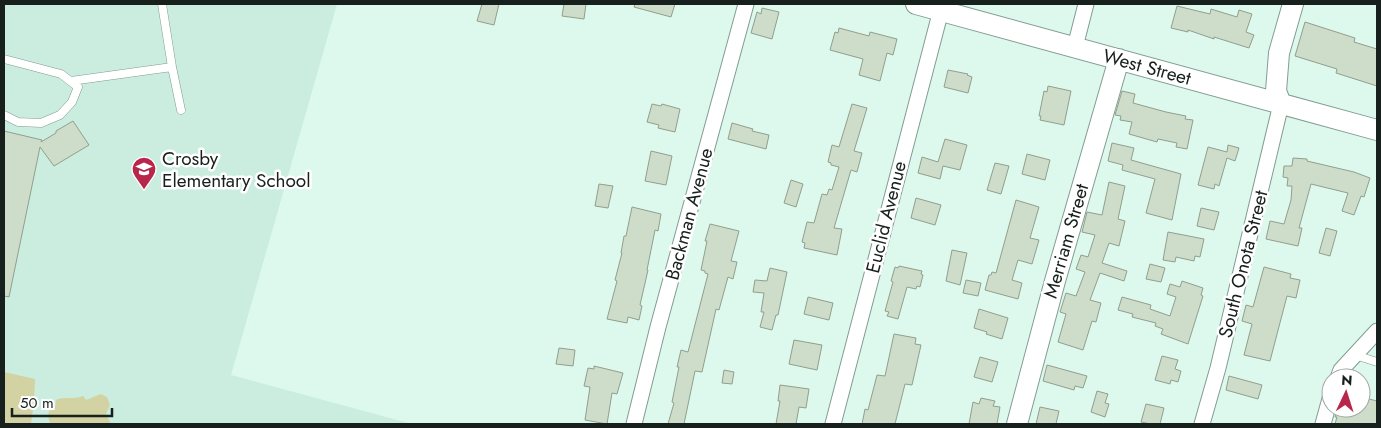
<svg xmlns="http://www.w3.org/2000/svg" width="1381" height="428" viewBox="0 0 1381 428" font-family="Jost,sans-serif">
	<rect width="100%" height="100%" fill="#ddf8ed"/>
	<path fill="#caede0" d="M4,4H337L231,375L412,424H4Z"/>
	<path fill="#d2d2a2" d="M4,372L35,379L34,402L31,424H4Z
		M101,394L107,397L110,405L106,414L111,424H50L48,416L49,411L55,408L56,400C64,396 73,400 83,396L86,400Z"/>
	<path fill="#ceddc9" stroke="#919f8d" d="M482,4H499L494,25L477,21Z
		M564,4H586L584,19L562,16Z
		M635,4H675L671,17L634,7Z
		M1177,6L1210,14L1211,9L1237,17L1239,10L1252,14L1246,32L1254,35L1249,48L1214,37V39L1188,30V32L1171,28Z
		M762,8L779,12L772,39L751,33L757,12L761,14Z
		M1305,22L1355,38L1354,42L1377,49V86L1336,73L1337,69L1295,56Z
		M839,28L869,36L870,32L897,39L893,55L887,53L880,81L859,75L863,59L830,50L835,32L838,33Z
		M948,70L968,74L967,75L972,77L968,93L944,87Z
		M1048,86L1071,91L1064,125L1040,120L1041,116H1039L1044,91L1047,92Z
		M1122,91L1135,94L1133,103L1166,112L1186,116L1185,119L1193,120L1187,149L1176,147L1177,143L1158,139L1157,142L1129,134L1132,122L1120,120L1121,116L1115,115Z
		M652,104L661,106L662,104L680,109L675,132L658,128L659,125L647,122Z
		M852,104L867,108L854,151L862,153L857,172L851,170L834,228L842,229L837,255L804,248L805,243L802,242L807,222L814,223L822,194L827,195L829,189L832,190L839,167L831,165V163L828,162L832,145L839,147Z
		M73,121L89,145L54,166L40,147L9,297L4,296V131L42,140L41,142L56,133V131Z
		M732,123L753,129L752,131L769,135L766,149L728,139Z
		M945,139L967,145L960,170L943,166L940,179L918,173L922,157L938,162Z
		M1112,143L1134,148L1131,160L1181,174L1172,220L1146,213L1155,179L1122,170L1123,165L1108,161Z
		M1228,145L1239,148L1235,161L1227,158L1219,186L1215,184L1214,189L1198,185L1208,147L1227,152Z
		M651,151L672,156L666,185L645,181Z
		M1027,154L1050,160L1045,180L1022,174Z
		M1293,158L1307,159V161L1354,172L1370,178L1364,197L1361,196L1354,215L1342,211L1348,193L1311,184L1299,228H1302L1298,246L1266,239L1270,221L1284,224L1291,200L1292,186H1287L1288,178L1283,177L1284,166H1292Z
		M995,163L1009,166L1001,194L987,190Z
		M791,180L803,184L796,207L784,203Z
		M1109,182L1125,186L1118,219L1125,221L1119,246L1109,243L1102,263L1127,271L1124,281L1100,273L1090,300L1101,303L1096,322L1092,321L1083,350L1058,342L1066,314L1060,312L1066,293L1076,296L1085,272L1076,269L1081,255L1088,257L1095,235L1082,232L1087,212L1102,215Z
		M599,184L613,186L608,208L595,206Z
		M916,198L941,205L935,225L911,218Z
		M1016,200L1039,207L1030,238L1039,240L1032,264L1018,260L1012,280L1022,283L1018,299L985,290L989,275H991L992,272L996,273Z
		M632,207L661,214L658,231L655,230L647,270H648L640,305L642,306L639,320L628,317L627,323L607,319L617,281L615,280L622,253H621L624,236H626Z
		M1201,208L1219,212L1214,230L1197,226Z
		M710,224L739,231L731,261L737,262L733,279L728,277L719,310L716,309L702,372L695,371L684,424H668L674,403L672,402L679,367H677L681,350L688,352L708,274L705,273V271L701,270L707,241H705Z
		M1326,228L1337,231L1330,256L1319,253Z
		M1168,232L1204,239L1200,257L1195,256L1194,261L1176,257L1175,262L1163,260Z
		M952,250L967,253L960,285L946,281Z
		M1150,264L1165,268L1161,282L1146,279Z
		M899,266L922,271L921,274L923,275L920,287L917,286L916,289L907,287L898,319L887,316L889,312L885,311L893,282L891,281L895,267L898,268Z
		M1264,267L1291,274L1290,278L1300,280L1296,298L1287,296L1270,361L1244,355L1252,324L1242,321L1246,305L1253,307Z
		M770,268L787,272L778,315H776L772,330L760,327L764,312H761L764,293L753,292L755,280L767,281Z
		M966,280L981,283L978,296L963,293Z
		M1182,281L1203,288L1201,295L1203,296L1188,344L1161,334L1163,329L1155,326L1156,323L1132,317L1133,314L1118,310L1122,297L1151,305L1150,309L1170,316L1176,297L1167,294L1170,284L1180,287Z
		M808,297L833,303L829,320L804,314Z
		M979,309L1008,318L1002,339L986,334L987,332L974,328Z
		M894,334L916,338L915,344L921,345L912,385L905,384L895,424H862L865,409L868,410L877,375L885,376Z
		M794,340L822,345L817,370L789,364Z
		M559,348L575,350L573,366L556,364Z
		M1162,356L1178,360L1175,369L1181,371L1178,382L1171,380L1170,384L1155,380Z
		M980,357L998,362L992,382L974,377Z
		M1047,365L1087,376L1083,388L1075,386L1074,390L1043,381Z
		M594,366L623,373L617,394L612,393L607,424L585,420L590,387L584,386L588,368L594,369Z
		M724,370L734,372L732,384L722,383Z
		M1229,376L1262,385L1258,399L1226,390Z
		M780,385L809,389L806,408L799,407L796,424H776L780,401H778Z
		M1097,391L1108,394L1105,403L1109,404L1105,417L1091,412Z
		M1361,397L1377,401V424H1335L1337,417H1335L1337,408H1361Z
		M981,398L995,401L993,406L1000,407L997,424H969L973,402L979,404Z
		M1146,404L1164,408L1160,424H1151L1141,422Z
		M1040,407L1059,411L1056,424H1036Z"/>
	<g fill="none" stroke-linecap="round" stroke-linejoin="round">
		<defs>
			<path id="service" d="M162,4L172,67L181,110
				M4,59L61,74L78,87L72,102L60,115L41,123L18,122L4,115
				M71,81L172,67
				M1355,355L1377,362"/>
			<path id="minor" d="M1075,47L1086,4
				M1338,378L1341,370L1377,331
				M634,424L658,327L746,4
				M833,424L941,10
				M1202,424L1218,368L1281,104
				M1323,424L1331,395"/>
			<path id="tertiary" d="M916,4L1377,130
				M1281,104L1276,91L1279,53L1293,4
				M1017,424L1055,281L1119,59"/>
		</defs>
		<use href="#service" stroke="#839c93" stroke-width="9"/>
		<use href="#minor" stroke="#839c93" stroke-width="17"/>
		<use href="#tertiary" stroke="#839c93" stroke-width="22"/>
		<use href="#service" stroke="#fff" stroke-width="8"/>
		<use href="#minor" stroke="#fff" stroke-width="15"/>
		<use href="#tertiary" stroke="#fff" stroke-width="20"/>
	</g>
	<defs>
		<symbol id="school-pin" viewBox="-11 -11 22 30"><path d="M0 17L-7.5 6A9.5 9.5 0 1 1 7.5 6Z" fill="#b8274a" stroke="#fff"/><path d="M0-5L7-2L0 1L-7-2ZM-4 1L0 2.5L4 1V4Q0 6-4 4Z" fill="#fff"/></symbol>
	</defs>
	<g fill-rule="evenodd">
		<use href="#school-pin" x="130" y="155" width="28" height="38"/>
	</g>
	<g text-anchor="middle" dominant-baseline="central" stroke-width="5" stroke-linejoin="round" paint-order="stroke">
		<g font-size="19" fill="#17201d" stroke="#fff">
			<text transform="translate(1147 67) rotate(15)">West Street</text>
			<text transform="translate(689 214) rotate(-75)">Backman Avenue</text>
			<text transform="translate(886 217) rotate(-76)">Euclid Avenue</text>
			<text transform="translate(1066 241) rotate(-74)">Merriam Street</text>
			<text transform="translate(1243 264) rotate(-76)">South Onota Street</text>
		</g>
		<g font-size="19" fill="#17201d" stroke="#fff" text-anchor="start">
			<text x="162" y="158">Crosby<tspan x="162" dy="22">Elementary School</tspan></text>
		</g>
	</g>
	<rect width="1381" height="428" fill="none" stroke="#17201d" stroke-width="10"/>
	<g transform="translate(1346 393) rotate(4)"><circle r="24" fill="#ffffff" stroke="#a2a6a5"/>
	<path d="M0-4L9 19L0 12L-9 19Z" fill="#b8274a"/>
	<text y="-8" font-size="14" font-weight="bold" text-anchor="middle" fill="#17201d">N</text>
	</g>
	<path d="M12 408v8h100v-8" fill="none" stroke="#17201d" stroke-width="2.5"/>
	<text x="20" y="408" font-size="15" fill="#17201d" stroke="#ffffff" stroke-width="4" paint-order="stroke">50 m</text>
</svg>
